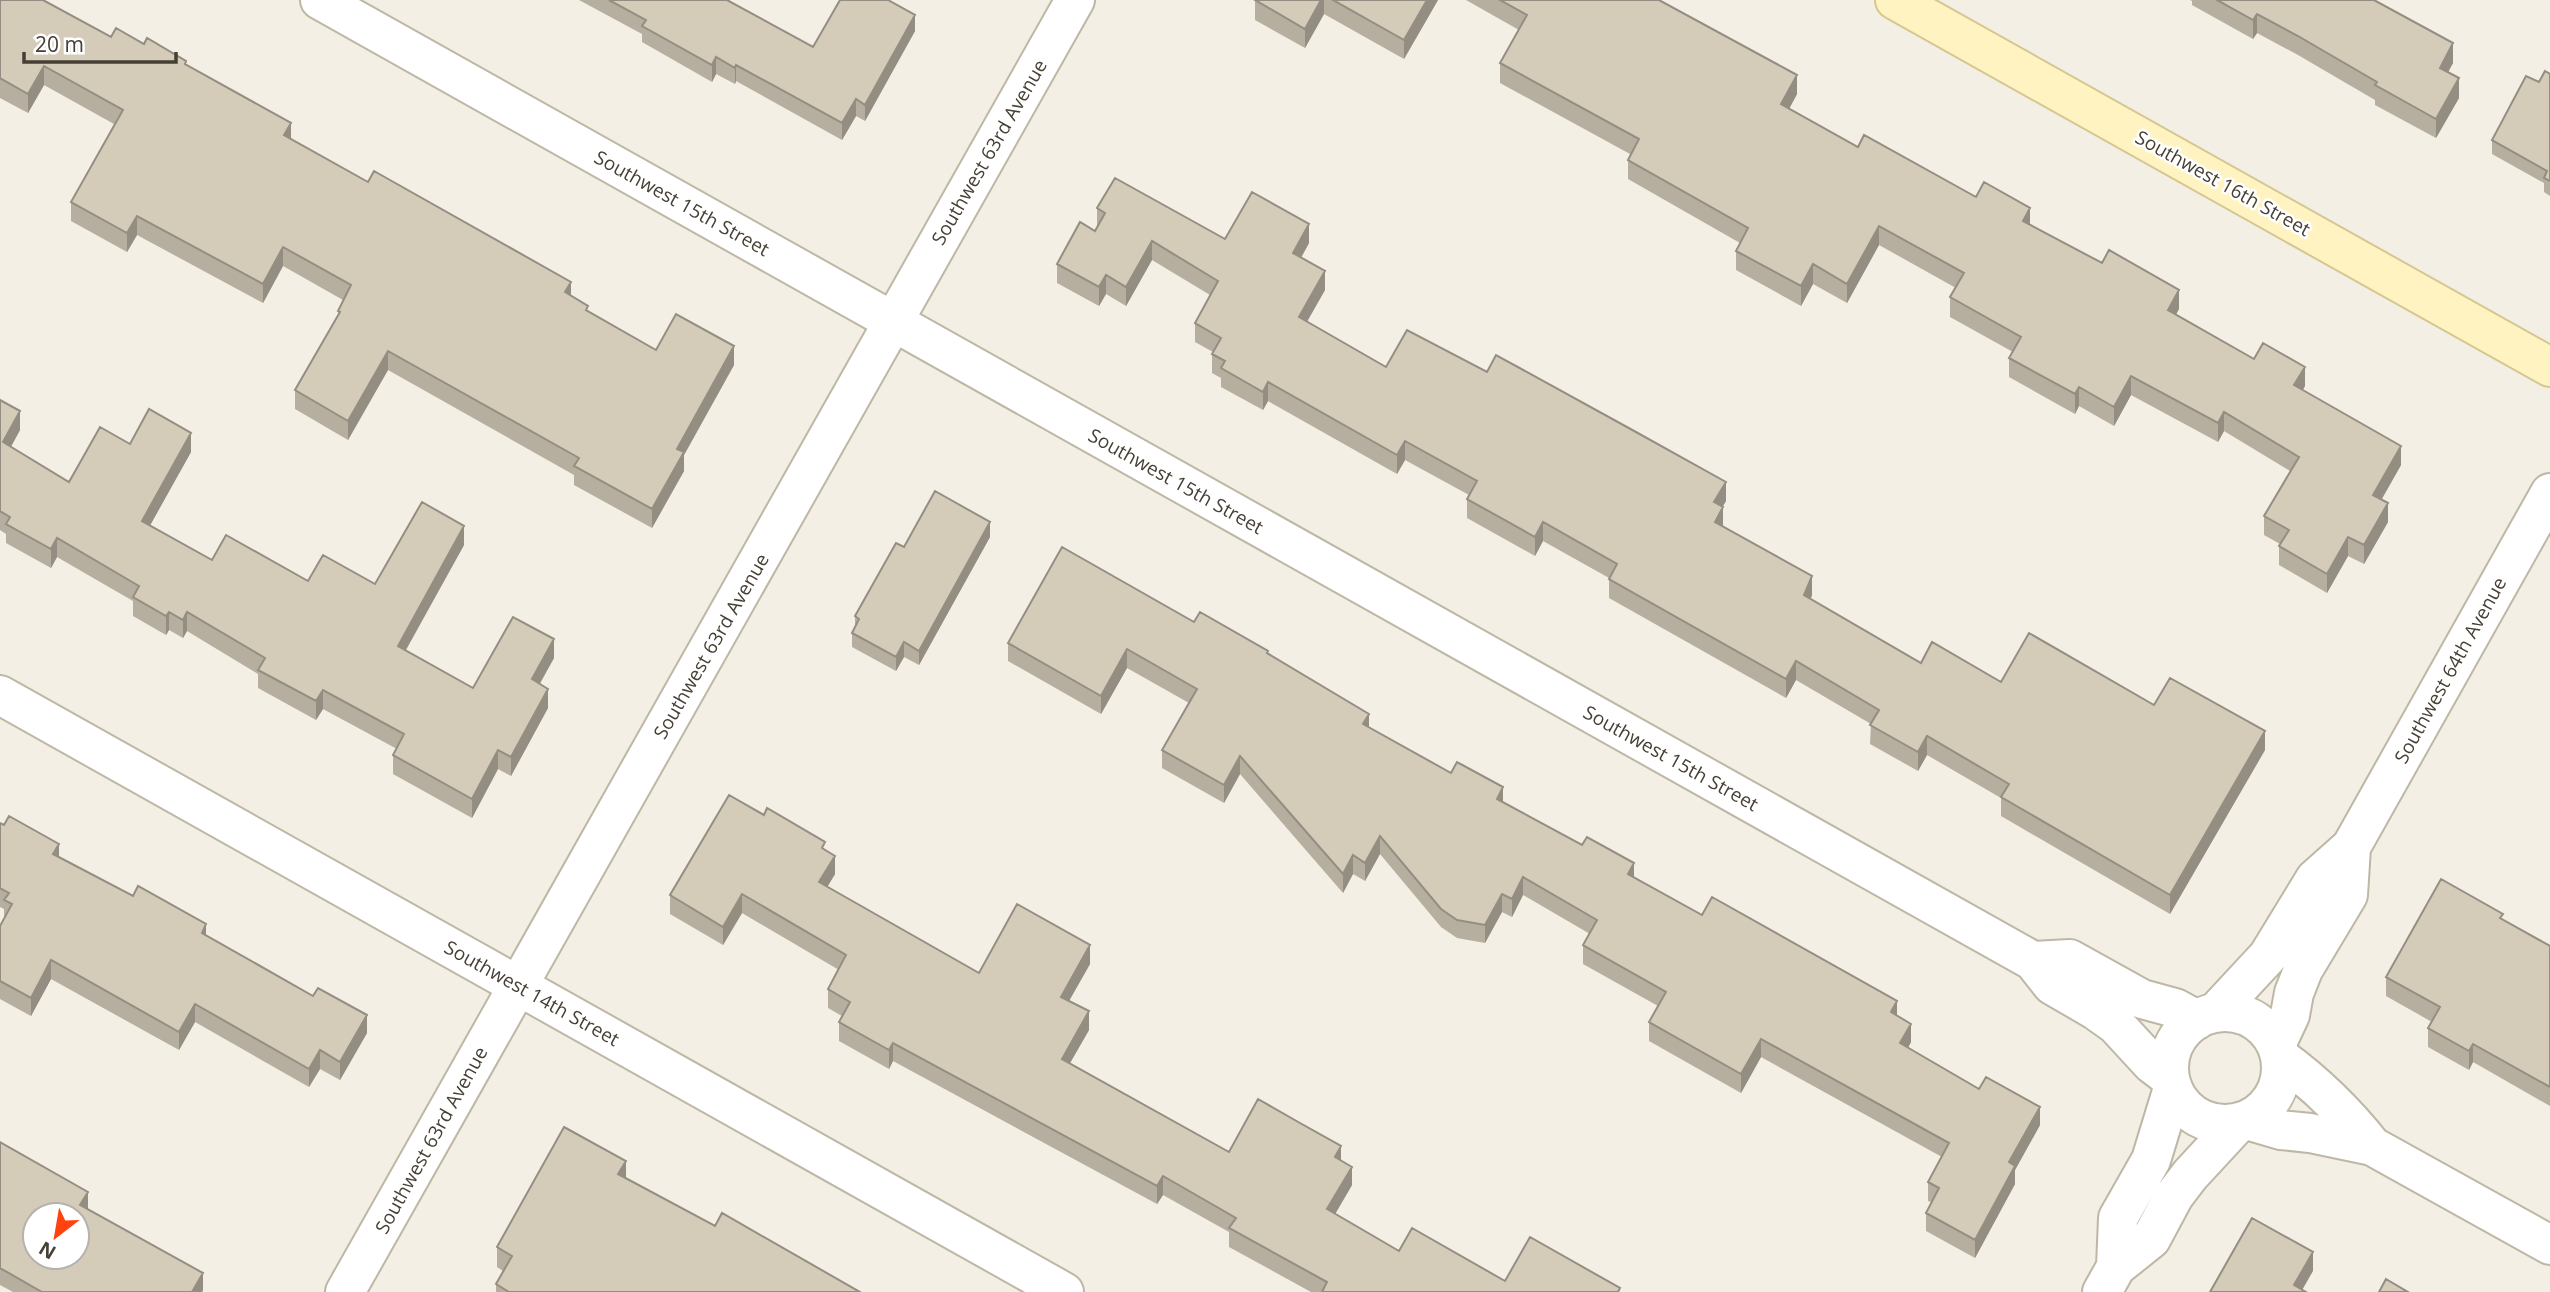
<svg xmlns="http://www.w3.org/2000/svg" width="2550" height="1292" viewBox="0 0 2550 1292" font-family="'Open Sans',sans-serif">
	<rect width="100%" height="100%" fill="#f3efe4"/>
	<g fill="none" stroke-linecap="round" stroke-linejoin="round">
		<defs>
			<path id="street" d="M320,0L2033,961L2052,985L2095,1010L2116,1025L2152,1064L2169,1077
				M0,695L1064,1292
				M2033,961L2070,959L2142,999L2175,1008L2197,1020
				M2169 1068a56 56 0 1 1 112 0a56 56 0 1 1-112 0Z
				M2215,1013L2268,956L2315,879L2351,847L2550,493
				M2276,1045L2290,1015L2294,993L2303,970L2348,895L2351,847
				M2281,1058C2315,1083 2346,1113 2372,1146
				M2247,1120L2281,1130L2310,1133L2372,1146L2550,1245
				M2116,1267L2118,1218L2151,1160L2173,1088
				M345,1292L1075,0
				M2102,1292L2116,1267L2151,1239L2174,1196L2190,1175L2239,1122"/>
			<path id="secondary" d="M1895,0L2550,367"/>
		</defs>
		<use href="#street" stroke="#beb7a6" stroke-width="42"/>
		<use href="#secondary" stroke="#d5c791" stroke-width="42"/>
		<use href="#street" stroke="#fff" stroke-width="38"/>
		<use href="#secondary" stroke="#fff4c1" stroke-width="38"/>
	</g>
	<path fill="#b6af9f" d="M0,0L111,37L144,44L186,65L291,139L571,295L588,311L656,350L734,365L684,455V471L652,528L574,485V475L388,370L348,440L295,409V390L338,316V311L343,300L283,266L263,303L137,235L127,252L71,221V202L114,124L44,85L28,113L0,98Z
		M579,0H730V2L813,47L915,31L865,121L856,116L842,140L736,81L735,84L716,74L712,82L642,42V34Z
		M1255,0H1438L1404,59L1324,14L1305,48L1255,20Z
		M1466,0H1659L1797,94L1789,109L1858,147L1976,197L2030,225L2179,309L2176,314L2254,359L2305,386L2303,390L2401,465L2382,499L2388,522L2364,564L2348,556L2327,593L2279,565V546L2280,544L2264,535V516L2290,471L2224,431L2218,442L2131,395L2114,426L2079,406L2075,414L2009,377V358L2013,352L1950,317V297L1956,288L1879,245L1847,303L1813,284L1801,306L1736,270V251L1740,243L1628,179V160L1630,154L1500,83V63L1519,30Z
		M2190,0H2374L2453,63L2448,72L2459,98L2436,138L2375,105V100L2298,55L2257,33L2253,39L2192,5V1Z
		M2550,74V196L2544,192V183L2492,154V140L2539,82Z
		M1097,208L1225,239L1309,243L1301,258L1325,290L1307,321L1386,367L1726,501L1722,507L1723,526L1812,595L1811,599L1921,663L2001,682L2154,705L2265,750L2170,914L2001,816V798L1927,755L1918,771L1870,744L1871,724L1796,680L1786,698L1609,598V578L1543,541L1535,556L1467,518V499L1469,495L1405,460L1397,474L1268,401L1263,410L1221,387V378L1212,373V354L1213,352L1195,342V323L1210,295L1152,260L1126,306L1106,294L1099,306L1057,283V264L1095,231L1097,227Z
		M0,400L20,430L11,447L69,482L130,444L191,452L150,525L212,560L308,581L375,584L464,545L406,650L473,688L554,658L539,684L548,708L511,776L498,769L472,818L393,774V755L397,749L323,709L316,720L258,688V674L187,631L183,638L169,630L166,635L133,616V601L57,557L51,568L6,543V534L0,530Z
		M990,537L919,665L904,657L896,671L852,647V633L855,627V616L904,547Z
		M1194,622L1268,654L1369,727L1503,802L1634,878L1702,915L1897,1016L1911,1042L1908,1048L2040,1125L2015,1170V1184L1975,1258L1926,1231V1213L1931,1202L1928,1201V1182L1942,1157L1761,1057L1741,1093L1649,1041V1022L1658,1006L1583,964V945L1590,934L1523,895L1512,917L1502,912L1485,943L1457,938L1441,927L1380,854L1365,881L1353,874L1343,893L1240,774L1224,803L1162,768V750L1189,703L1127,668L1101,714L1008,661V643Z
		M0,823L59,857L206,935L367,1033L340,1080L320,1069L309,1087L195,1022L179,1050L51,979L31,1016L0,999V926L4,918V909L0,907Z
		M825,850L835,874L827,887L979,973L1090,964L1069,1001L1089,1030L1070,1063L1229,1152L1341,1160L1352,1185L1335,1214L1399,1251L1505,1281L1620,1292H1311L1229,1247V1232L1163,1195L1157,1204L893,1061L889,1069L839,1041V1022L842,1016L828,1008V989L839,970L742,913L723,945L670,914V895Z
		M2503,920L2550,946V1106L2473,1062L2469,1070L2428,1047V1028L2432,1022L2386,996V977Z
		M0,1142L87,1209L203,1290L202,1292H13L0,1285Z
		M626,1178L715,1226L860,1292H496V1284L503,1271L497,1267V1247Z"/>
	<path fill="#948e82" d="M1321,0H1324V14L1305,48V29Z
		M1427,0H1438L1404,59V40Z
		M2257,14V33L2253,39V20Z
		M915,15V31L865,121V105Z
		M2453,43V63L2440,87V68Z
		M716,57V74L712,82V65Z
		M736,65V81L735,84V68Z
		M44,66V85L28,113V94Z
		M1797,75V94L1781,124V104Z
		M2459,78V98L2436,138V119Z
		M856,99V116L842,140V123Z
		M291,123V142L284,135Z
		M2030,208V227L2023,221Z
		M137,216V235L127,252V233Z
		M1309,224V243L1293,272V253Z
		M1879,226V245L1847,303V284Z
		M1152,241V260L1126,306V287Z
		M283,247V266L263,303V284Z
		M1813,264V284L1801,306V286Z
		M1325,271V290L1299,336V317Z
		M1106,275V294L1099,306V287Z
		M571,282V301L565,292Z
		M2179,290V309L2168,329V310Z
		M734,346V365L684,455V471L652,528V509L677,449Z
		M388,351V370L348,440V421Z
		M2305,367V386L2294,404V385Z
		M2131,376V395L2114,426V407Z
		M1268,382V401L1263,410V392Z
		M2079,387V406L2075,414V394Z
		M20,411V430L3,461V442Z
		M2224,412V431L2218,442V423Z
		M191,433V452L142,540V521Z
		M1405,441V460L1397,474V455Z
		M2401,446V465L2373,514V495Z
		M1726,482V501L1714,521V502Z
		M2388,503V522L2364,564V545Z
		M1723,507V526L1715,522Z
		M990,522V537L919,665V651Z
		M1543,522V541L1535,556V537Z
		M464,526V545L398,664V646Z
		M2348,537V556L2327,593V574Z
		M57,538V557L51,568V549Z
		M1812,576V595L1804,614V595Z
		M169,612V630L166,635V616Z
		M187,612V631L183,638V620Z
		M554,639V658L532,698V679Z
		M904,642V657L896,671V657Z
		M1127,649V668L1101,714V696Z
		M1796,661V680L1786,698V679Z
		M548,689V708L511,776V757Z
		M323,690V709L316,720V701Z
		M1369,714V732L1363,724Z
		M2265,731V750L2170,914V895Z
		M1927,736V755L1918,771V752Z
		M498,750V769L472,818V799Z
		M1240,756V774L1224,803V785Z
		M1503,787V806L1497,799Z
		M1380,836V854L1365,881V863Z
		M59,844V862L53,854Z
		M1353,855V874L1343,893V874Z
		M835,856V874L819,901V882Z
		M1634,863V881L1628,874Z
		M1523,877V895L1512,917V899Z
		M742,894V913L723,945V927Z
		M1502,894V912L1485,943V925Z
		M206,924V943L202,933Z
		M1090,945V964L1061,1015V997Z
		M51,960V979L31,1016V998Z
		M1897,1001V1019L1891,1012Z
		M195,1004V1022L179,1050V1032Z
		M1089,1011V1030L1062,1077V1059Z
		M367,1015V1033L340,1080V1062Z
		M1911,1024V1042L1900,1062V1043Z
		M1761,1039V1057L1741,1093V1074Z
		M893,1043V1061L889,1069V1050Z
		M2473,1044V1062L2469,1070V1051Z
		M320,1050V1069L309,1087V1069Z
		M2040,1107V1125L2015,1170V1184L1975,1258V1240L2009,1162Z
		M1341,1146V1165L1335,1157Z
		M626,1161V1182L618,1174Z
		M1352,1167V1185L1327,1228V1209Z
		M1163,1176V1195L1157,1204V1186Z
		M88,1192V1209L80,1205Z
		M2313,1252V1271L2301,1292L2294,1285Z
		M203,1273V1290L202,1292H192Z"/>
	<path fill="#d4cbb9" stroke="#948e82" stroke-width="2" fill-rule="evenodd" d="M0,0H43L111,37L116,28L144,44L147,38L186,61L185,64L291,123L284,135L368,182L374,171L571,282L565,292L588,306L586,310L656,350L676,314L734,346L677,449L684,452L652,509L574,466L579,458L388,351L348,421L295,390L340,312L338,311L351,285L283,247L263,284L137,216L127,233L71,202L123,110L44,66L28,94L0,78Z
		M609,0H727L813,47L840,0H888L915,15L865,105L856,99L842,123L736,65L735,68L716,57L712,65L642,26L646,20Z
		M1255,0H1321L1305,29Z
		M1333,0H1427L1404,40Z
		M1500,0H1659L1797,75L1781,104L1858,147L1864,135L1976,197L1984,182L2030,208L2023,221L2102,263L2109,250L2179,290L2168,310L2254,359L2263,343L2305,367L2294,385L2401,446L2373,495L2388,503L2364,545L2348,537L2327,574L2279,546L2289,530L2264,516L2299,457L2224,412L2218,423L2131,376L2114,407L2079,387L2075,394L2009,358L2021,337L1950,297L1964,273L1879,226L1847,284L1813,264L1801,286L1736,251L1748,228L1628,160L1639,139L1500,63L1527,15Z
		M2217,0H2374L2453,43L2440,68L2459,78L2436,119L2375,85L2377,82L2298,36L2257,14L2253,20Z
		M2545,71L2550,74V181L2544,178L2547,171L2492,140L2526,76L2539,82Z
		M1115,178L1225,239L1252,192L1309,224L1293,253L1325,271L1299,317L1386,367L1407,330L1487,372L1496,355L1636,432L1726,482L1714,502L1723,507L1715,522L1812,576L1804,595L1921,663L1932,642L2001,682L2029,633L2154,705L2170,678L2265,731L2170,895L2001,797L2009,784L1927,736L1918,752L1870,725L1879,710L1796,661L1786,679L1609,579L1617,564L1543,522L1535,537L1467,499L1477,481L1405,441L1397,455L1268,382L1263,392L1221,368L1225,361L1212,354L1221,338L1195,323L1218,281L1152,241L1126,287L1106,275L1099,287L1057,264L1080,222L1095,231L1105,213L1097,208Z
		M0,400L20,411L3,442L69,482L100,427L130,444L149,409L191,433L142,521L212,560L226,535L308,581L323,555L375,584L422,502L464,526L398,646L473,688L513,617L554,639L532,679L548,689L511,757L498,750L472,799L393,755L404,734L323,690L316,701L258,670L265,658L187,612L183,620L169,612L166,616L133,597L139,586L57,538L51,549L6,524L10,517L0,511Z
		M935,491L990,522L919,651L904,642L896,657L852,633L859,619L855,616L896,543L904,547Z
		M1062,547L1194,622L1200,612L1268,651L1267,653L1369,714L1363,724L1451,773L1457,762L1503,787L1497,799L1582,845L1587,837L1634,863L1628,874L1702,915L1712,897L1897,1001L1891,1012L1911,1024L1900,1043L1979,1089L1986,1077L2040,1107L2009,1162L2015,1166L1975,1240L1926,1213L1939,1188L1928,1182L1949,1143L1761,1039L1741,1074L1649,1022L1666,992L1583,945L1597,920L1523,877L1512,899L1502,894L1485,925L1457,920L1441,909L1380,836L1365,863L1353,855L1343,874L1240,756L1224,785L1162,750L1197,689L1127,649L1101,696L1008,643Z
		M729,795L764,815L767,808L825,842L822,848L835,856L819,882L979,973L1017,904L1090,945L1061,997L1089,1011L1062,1059L1229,1152L1258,1099L1300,1123L1341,1146L1335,1157L1352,1167L1327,1209L1399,1251L1412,1228L1505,1281L1530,1237L1620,1288L1618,1292H1322L1327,1282L1229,1228L1236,1218L1163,1176L1157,1186L893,1043L889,1050L839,1022L850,1002L828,989L846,955L742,894L723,927L670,895Z
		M9,816L59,844L53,854L133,896L138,886L206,924L202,933L313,996L318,988L367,1015L340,1062L320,1050L309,1069L195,1004L179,1032L51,960L31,998L0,981V926L12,904L4,900L9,893L0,888V823L4,825Z
		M2441,879L2503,914L2500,918L2550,946V1087L2473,1044L2469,1051L2428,1028L2440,1007L2386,977Z
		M564,1127L626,1161L618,1174L715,1226L722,1213L860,1292H509L496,1284L512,1256L497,1247Z
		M0,1142L88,1192L80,1205L203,1273L192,1292H42L0,1268ZM35,1215H77V1257H35Z
		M2252,1218L2313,1252L2294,1285L2306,1292H2210Z
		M2386,1279L2408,1292H2379Z"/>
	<g text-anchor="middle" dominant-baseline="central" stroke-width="5" stroke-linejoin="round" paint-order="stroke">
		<g font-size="19" fill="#453f34" stroke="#fff">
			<text transform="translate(989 152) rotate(-60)">Southwest 63rd Avenue</text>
			<text transform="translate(2223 183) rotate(29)">Southwest 16th Street</text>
			<text transform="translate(682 203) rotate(29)">Southwest 15th Street</text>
			<text transform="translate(1176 481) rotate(29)">Southwest 15th Street</text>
			<text transform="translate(711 646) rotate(-60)">Southwest 63rd Avenue</text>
			<text transform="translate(2450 670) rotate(-61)">Southwest 64th Avenue</text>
			<text transform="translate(1671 758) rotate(29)">Southwest 15th Street</text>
			<text transform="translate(532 993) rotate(29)">Southwest 14th Street</text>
			<text transform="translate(431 1140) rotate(-61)">Southwest 63rd Avenue</text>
		</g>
	</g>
	<g transform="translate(56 1236) rotate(211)"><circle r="33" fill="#ffffff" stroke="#b5b2ae" stroke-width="2"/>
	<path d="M0-5L12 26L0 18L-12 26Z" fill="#ff420e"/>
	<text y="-10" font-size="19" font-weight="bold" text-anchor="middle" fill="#453f34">N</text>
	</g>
	<path d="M24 52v10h152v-10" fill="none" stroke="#453f34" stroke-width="3.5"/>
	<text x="35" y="52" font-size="21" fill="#453f34" stroke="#ffffff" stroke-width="5" paint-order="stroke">20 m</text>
</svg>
